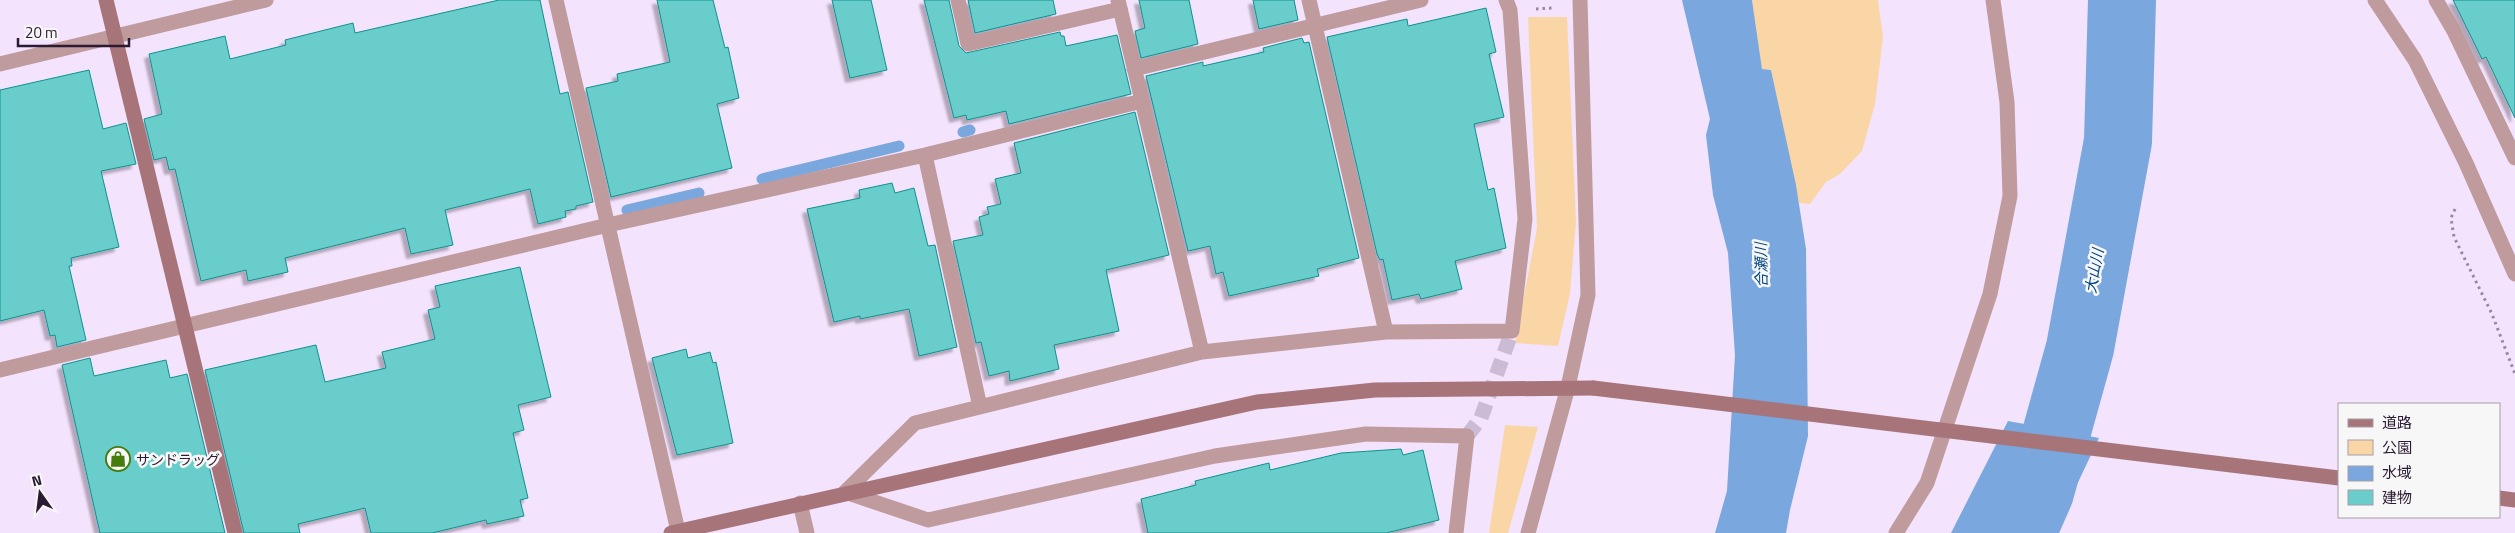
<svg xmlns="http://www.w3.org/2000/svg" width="2515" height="533" viewBox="0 0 2515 533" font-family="'Titillium Web','Noto Sans JP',sans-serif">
	<defs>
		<filter id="shadow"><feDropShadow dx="-4.5" dy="4.5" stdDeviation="1" flood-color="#0004"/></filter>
	</defs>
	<rect width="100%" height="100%" fill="#f4e3fd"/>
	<path fill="#fad6a7" d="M1752,0H1878L1883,37L1875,104L1862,151L1840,174L1826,182L1810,204L1799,203L1771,70L1762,69Z
		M1528,17H1567L1576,221L1570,294L1558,346L1515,343L1537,228Z
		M1505,425L1538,427L1508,533H1489Z"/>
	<path fill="#79a7de" d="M1682,0H1752L1762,69L1771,70L1796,185L1806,249L1808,436L1790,510L1786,533H1715L1727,491L1735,355L1728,253L1713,195L1706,135L1710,119Z
		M2008,421L2099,438L2054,533H1951Z"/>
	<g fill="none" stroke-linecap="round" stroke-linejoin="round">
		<path stroke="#79a7de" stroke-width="11" d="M963,132L970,130
			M762,179L899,146
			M627,210L699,193"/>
		<path stroke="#79a7de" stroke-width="68" d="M2022,533L2040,492L2080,348L2118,141L2122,0"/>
	</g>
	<path fill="#69cdcb" stroke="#0e918f" filter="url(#shadow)" d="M499,0H540L560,94L568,92L593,202L576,206V209L565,211L566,217L538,224L530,189L445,210L453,245L411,254L405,228L285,258L288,272L248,281L246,270L201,281L175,169L169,170L166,157L154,160L144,119L162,114L149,54L225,36L230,59L286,45L285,40L353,23L355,33Z
		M657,0H713L725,48L728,47L739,98L717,104L732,168L611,197L586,88L618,81L617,74L670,62Z
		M832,0H871L887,70L850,78Z
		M924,0H949L959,46L966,53L1060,32L1061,36H1064L1066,46L1117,35L1131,94L1009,124L1006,111L967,120L966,115L954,118Z
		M968,0H1053L1056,14L975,33Z
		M1139,0H1189L1198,44L1141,58L1135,31L1145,28Z
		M1253,0H1294L1298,20L1259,29Z
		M2453,0H2515V118L2486,57L2482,59Z
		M1486,8L1496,52L1489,54L1504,117L1474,124L1488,190L1494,188L1506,248L1455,261L1462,289L1421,299L1419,294L1392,300L1383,259L1380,260L1377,254L1327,37L1407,19L1408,26Z
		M1302,38L1304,43L1309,42L1359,258L1317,269L1319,276L1229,296L1223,272L1216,274L1210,246L1188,251L1146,76L1203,62V66L1264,52L1263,48Z
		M89,70L103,129L126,123L136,164L101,171L119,247L71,258L72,266H69L86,340L57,347L55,335L50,336L44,310L0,321V90Z
		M1135,112L1169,255L1106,270L1119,331L1054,345L1059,369L1010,381L1009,371L989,376L981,342L976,343L953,241L983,235L979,217L989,214L987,207L1001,204L995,179L1021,173L1014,143Z
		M892,183L895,193L914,188L928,246L935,245L957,347L919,356L909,309L860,319V316L834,322L807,209L860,198L859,190Z
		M520,267L551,397L518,405L524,430L513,433L528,498L520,500L524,516L487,524L486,520L432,533H371L365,508L298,524L300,533H244L205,370L316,345L325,382L386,368L382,352L435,339L428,310L440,307L435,286Z
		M686,349L688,358L710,352L713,363L716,362L733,443L677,455L652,358Z
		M90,358L94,376L166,360L170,378L187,374L225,533H100L62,365Z
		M1401,449L1403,455L1423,450L1439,520L1386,533H1148L1141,499L1196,485L1195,481L1269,463L1270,470L1341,453Z"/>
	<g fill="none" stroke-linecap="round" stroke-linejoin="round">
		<path stroke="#ccbbd5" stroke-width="15" stroke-dasharray="15 8" stroke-linecap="butt" d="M1467,436L1481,418L1512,331"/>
		<path stroke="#9887a0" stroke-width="3" stroke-dasharray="2.5 4" stroke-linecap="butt" d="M1536,9L1552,8
			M2455,209L2451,218L2454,237L2492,314L2515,374"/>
		<path stroke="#bf9b9e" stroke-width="15" d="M958,0L968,44L1120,9
			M1528,533L1568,387L1588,295L1580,0
			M1896,533L1927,483L1990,294L2010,196L2007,102L1993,0"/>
		<path stroke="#bf9b9e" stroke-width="15" d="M556,0L678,531
			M1118,0L1202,352
			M1309,0L1386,332
			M2375,0L2415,60L2466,163L2515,274
			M2436,0L2454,31L2515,158
			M0,64L266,0
			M1134,69L1421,0
			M925,155L980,407
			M0,370L608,225L925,155L1142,101
			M800,503L807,533
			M1456,533L1467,436L1366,434L1215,456L928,520L845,492L915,423L1202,352L1386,332L1512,331L1525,219L1510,10L1506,0"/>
		<path stroke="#a77579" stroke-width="15" d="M106,0L235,533
			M2499,498L2515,500
			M671,533L1257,402L1375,390L1593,388"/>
		<path stroke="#a77579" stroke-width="15" d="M1593,388L2339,478"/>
	</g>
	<defs>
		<symbol id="shop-ring" viewBox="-11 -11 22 22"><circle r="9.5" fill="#f7f7f7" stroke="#467b0d" stroke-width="1.5"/><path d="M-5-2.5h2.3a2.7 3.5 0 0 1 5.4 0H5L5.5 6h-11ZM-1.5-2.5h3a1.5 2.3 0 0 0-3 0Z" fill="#467b0d"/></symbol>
	</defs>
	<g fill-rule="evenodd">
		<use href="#shop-ring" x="104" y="445" width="28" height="28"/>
	</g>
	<g text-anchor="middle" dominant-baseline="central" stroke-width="5" stroke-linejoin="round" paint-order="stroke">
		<g font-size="14" fill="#2b1a33" stroke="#f7f7f7" text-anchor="start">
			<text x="136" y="459">サンドラッグ</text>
		</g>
		<g font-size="15" font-style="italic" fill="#004586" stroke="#f7f7f7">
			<text transform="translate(1761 265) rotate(-91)">合瀬川</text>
			<text transform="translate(2094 271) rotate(-80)">大山川</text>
		</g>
	</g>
	<rect x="2338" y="403" width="162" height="115" fill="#f7f7f7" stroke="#a59fa9"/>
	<rect x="2348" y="419" width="25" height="8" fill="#a77579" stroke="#a59fa9"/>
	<text x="2382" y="428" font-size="15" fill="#2b1a33">道路</text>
	<rect x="2348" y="440" width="25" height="15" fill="#fad6a7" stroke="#a59fa9"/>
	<text x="2382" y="453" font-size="15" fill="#2b1a33">公園</text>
	<rect x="2348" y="466" width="25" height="15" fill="#79a7de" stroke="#a59fa9"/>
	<text x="2382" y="478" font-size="15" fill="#2b1a33">水域</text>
	<rect x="2348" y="490" width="25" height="15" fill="#69cdcb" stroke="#a59fa9"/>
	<text x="2382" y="503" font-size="15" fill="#2b1a33">建物</text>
	<g transform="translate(40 493) rotate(346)" stroke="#f7f7f7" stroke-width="4" paint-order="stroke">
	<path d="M0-4L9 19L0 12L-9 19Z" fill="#2b1a33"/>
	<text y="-8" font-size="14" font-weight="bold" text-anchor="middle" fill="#2b1a33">N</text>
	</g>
	<path d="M18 38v8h111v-8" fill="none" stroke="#2b1a33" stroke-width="2.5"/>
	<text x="25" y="38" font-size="15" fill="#2b1a33" stroke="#f7f7f7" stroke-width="4" paint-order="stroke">20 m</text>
</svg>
